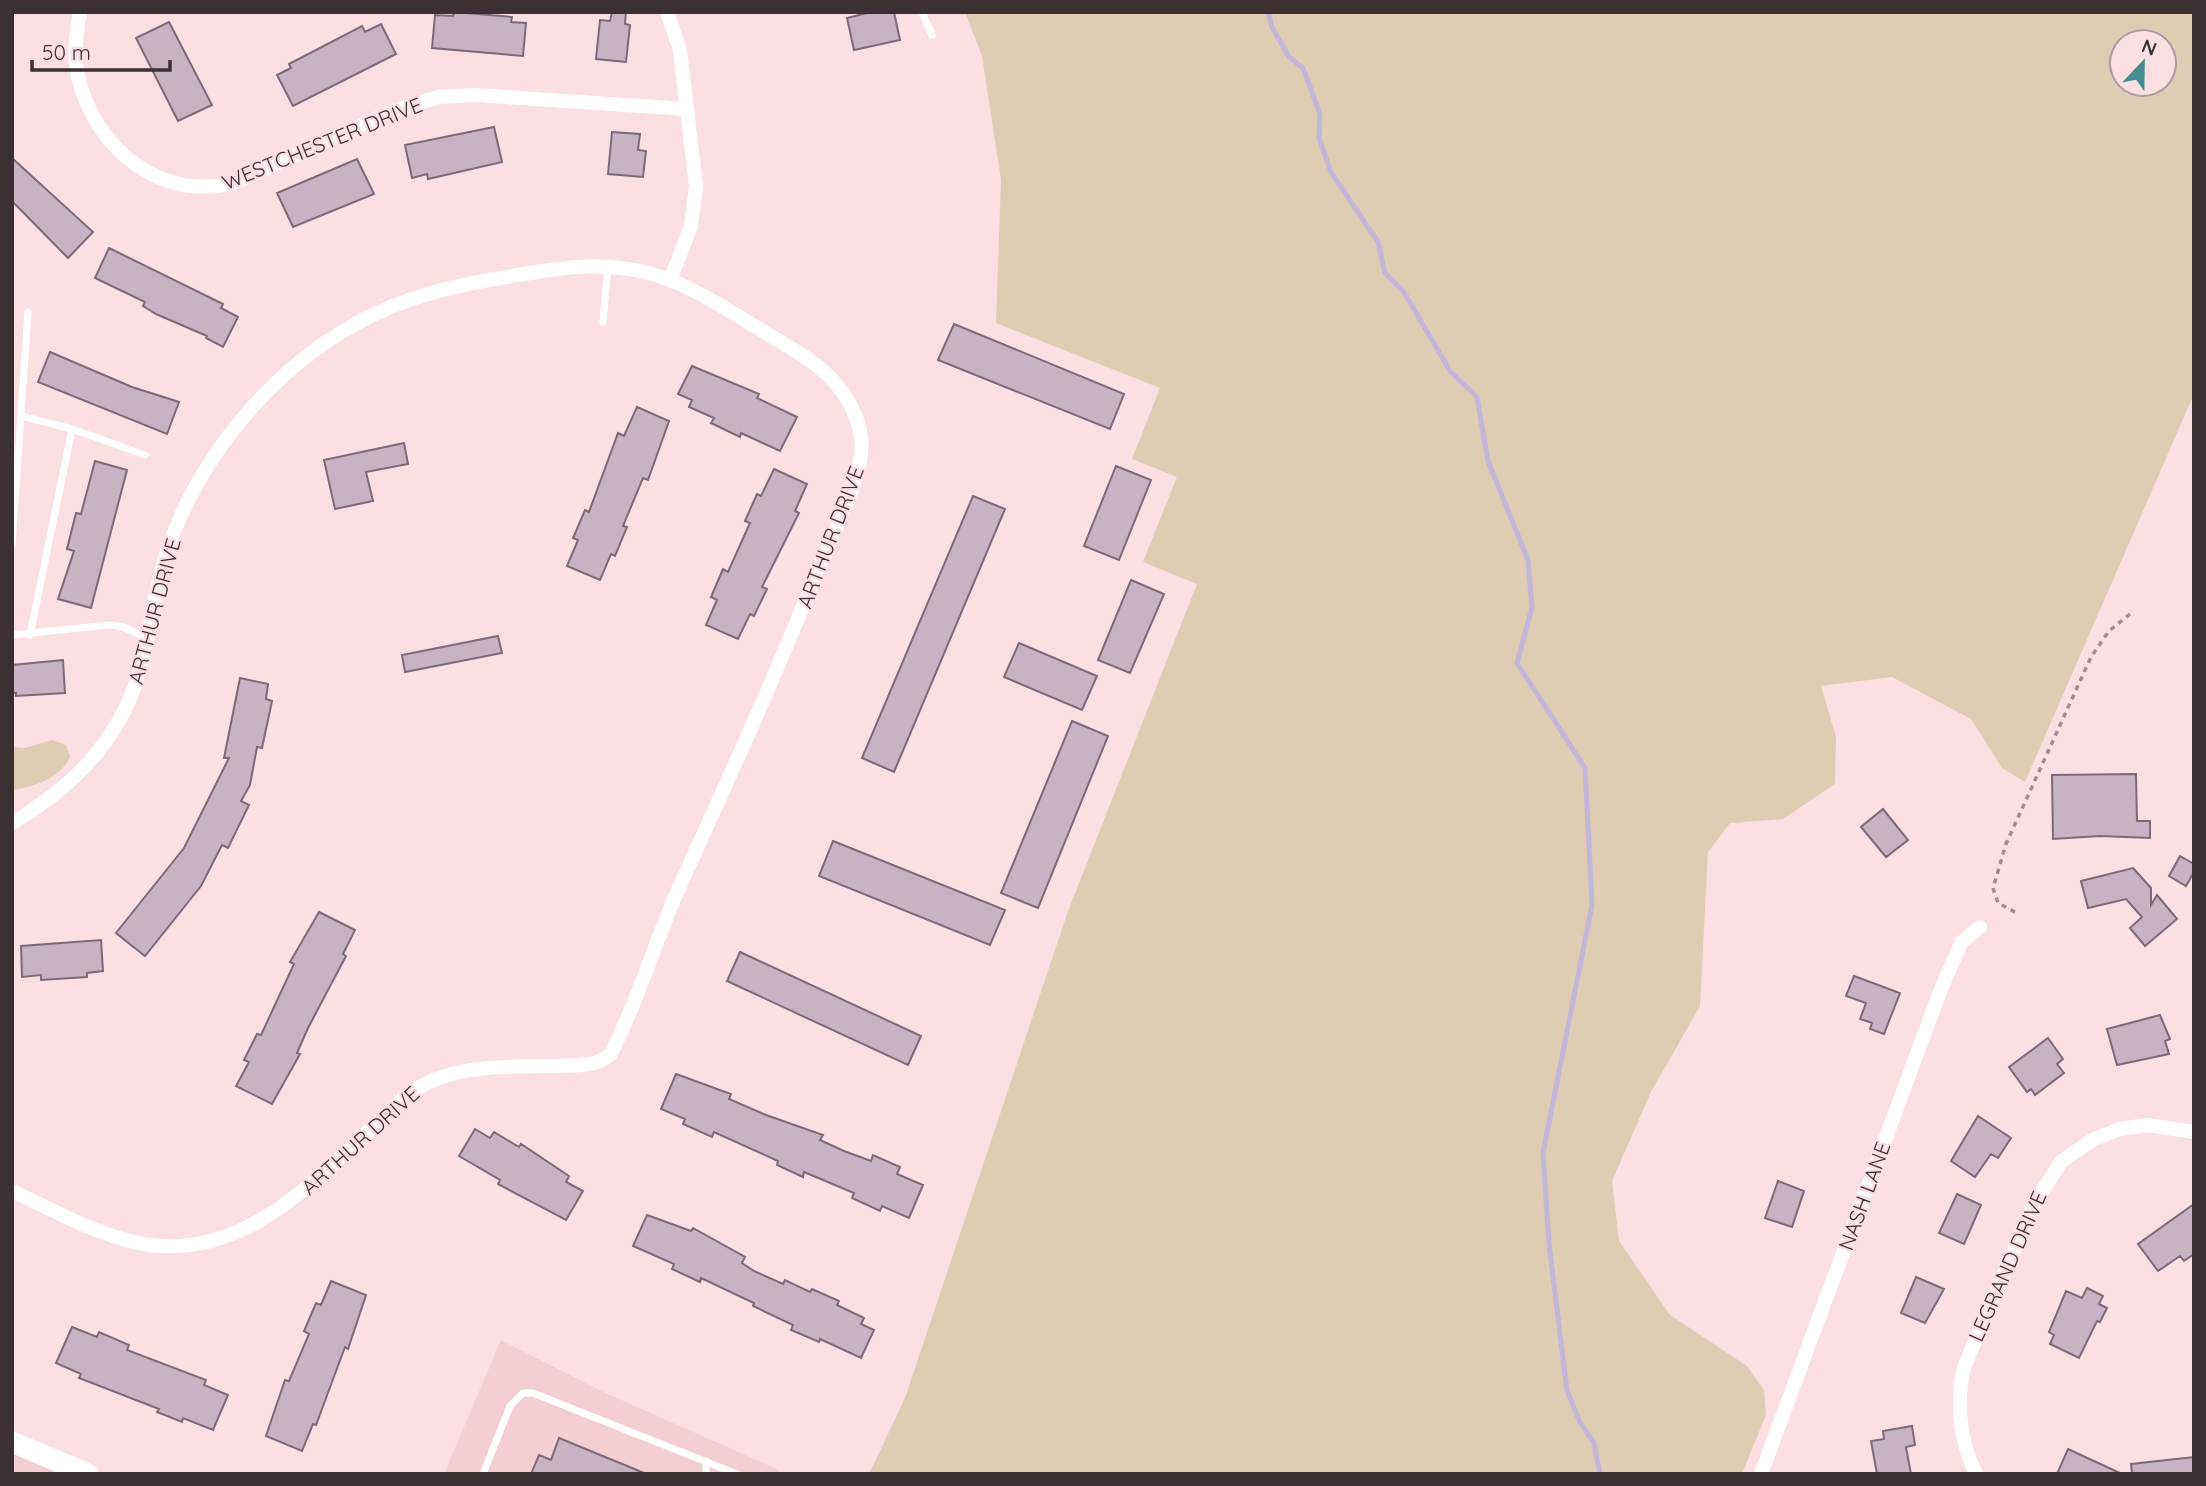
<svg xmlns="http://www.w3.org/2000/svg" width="2206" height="1486" viewBox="0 0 2206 1486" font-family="Quicksand,sans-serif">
	<rect width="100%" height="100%" fill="#fcdfe3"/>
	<path fill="#f3ced3" d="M501,1340L601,1391L779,1470V1474H444Z
		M12,1442L88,1474H12Z"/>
	<path fill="#e0ccb3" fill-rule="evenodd" d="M965,12H2194V394L2025,782L2002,768L1971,719L1892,677L1821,686L1836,737L1835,784L1783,819L1730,823L1708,852L1700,1006L1651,1092L1612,1181L1619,1241L1670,1315L1747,1366L1764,1390L1766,1415L1742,1474H869L905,1398L1068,911L1197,584L1143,562L1177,477L1132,459L1160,388L996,323L1001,180L982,56ZM2122,42H2164V84H2122Z
		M52,740L66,745L70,757C61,778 34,787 12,790V747L25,748Z"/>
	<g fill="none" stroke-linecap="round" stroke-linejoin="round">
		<path stroke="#c2b6d9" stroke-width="5" d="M1268,12L1272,27L1289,57L1303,68L1320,114L1319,138L1331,172L1378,242L1385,273L1404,292L1450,371L1477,397L1488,461L1528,560L1532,607L1517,663L1585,768L1592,905L1543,1153L1549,1244L1567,1391L1580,1422L1594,1443L1600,1474"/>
	</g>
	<path fill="#c9b3c3" stroke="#7d6a78" stroke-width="2" d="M454,12L512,17L511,22L526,23L523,56L432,48L435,15L453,16Z
		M612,12H626L625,24L630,25L626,62L596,59L600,20L610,21Z
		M871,12H894L900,40L854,50L847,18Z
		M169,22L212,105L178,121L136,38Z
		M381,24L396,54L293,106L277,75L291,68L289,64L362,26L365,32Z
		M494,127L502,162L428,179L427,174L412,178L405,145Z
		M612,132L640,134L638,150L646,151L643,177L608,174Z
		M12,158L93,232L68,258L12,201Z
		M357,159L374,194L293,227L277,193Z
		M109,248L223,304L221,308L238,317L223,347L206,338L207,336L156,314L143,306L145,302L95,278Z
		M954,324L1124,394L1110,429L938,360Z
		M50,352L132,387L179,402L167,434L38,382Z
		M692,366L759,394L757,398L797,417L780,451L741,433L740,437L711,423L714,418L689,407L692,400L678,394Z
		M637,407L669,421L648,480L643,478L623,526L627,527L615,556L611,554L600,580L567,566L578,540L573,538L585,510L589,512L618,433L624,436Z
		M404,443L408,464L366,472L373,501L335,509L324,460Z
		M95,461L127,470L91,608L58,599L74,551L67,549L76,513L81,514Z
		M1116,466L1151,480L1119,560L1084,546Z
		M774,469L807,484L795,511L799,513L762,587L767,589L754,616L750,614L738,639L706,625L717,600L711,597L723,569L728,572L750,523L745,521L757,494L761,496Z
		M973,496L1005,509L894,772L862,758Z
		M1131,580L1164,594L1130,673L1098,660Z
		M498,636L502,653L405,672L402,655Z
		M1019,643L1097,676L1082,710L1004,677Z
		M63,660L65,693L16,696V693H12V665Z
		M240,678L268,684L266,699L272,701L262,748L257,747L250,785L241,801L249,805L228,848L222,845L201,886L145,956L116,933L184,848L229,758H224Z
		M1072,721L1108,736L1038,908L1001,893Z
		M2136,774L2137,821H2150V838L2100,836L2053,839L2052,775Z
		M1883,809L1908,840L1886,857L1861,827Z
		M833,841L1005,910L990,945L819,876Z
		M2180,856L2194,864V872L2186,886L2169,876Z
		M2133,868L2151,888V905L2157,895L2177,919L2145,946L2130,928L2142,917L2126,899L2088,908L2081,881Z
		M319,912L355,930L343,954L346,956L308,1028L297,1053L300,1054L272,1104L236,1086L249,1062L244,1060L257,1034L261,1035L294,964L290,962Z
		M101,940L103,971L87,973V977L41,980V975L22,977L21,946Z
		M740,952L921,1036L908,1065L727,981Z
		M1854,976L1900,993L1884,1034L1870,1029L1872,1023L1860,1019L1866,1003L1846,996Z
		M2160,1015L2170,1039L2165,1041L2169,1054L2117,1065L2107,1029Z
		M2048,1038L2063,1059L2057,1064L2064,1073L2035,1095L2031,1089L2027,1092L2009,1067Z
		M676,1074L731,1094L729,1099L766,1115L823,1135L820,1140L844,1151L871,1161L873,1155L900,1167L897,1174L923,1185L909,1218L882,1206L880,1211L852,1198L854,1193L804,1172L803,1177L777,1165L778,1161L714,1132L712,1137L683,1124L685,1119L661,1109Z
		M1978,1116L2011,1138L1998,1158L1991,1154L1975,1177L1951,1161Z
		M475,1129L490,1138L494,1132L519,1147L521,1144L569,1176L566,1182L583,1191L566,1220L498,1184L500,1180L459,1156Z
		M1778,1181L1804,1191L1792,1227L1765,1218Z
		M1957,1194L1981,1205L1964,1244L1939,1233Z
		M2194,1204V1254L2184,1261L2180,1256L2158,1271L2138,1244Z
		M647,1215L691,1231L693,1228L745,1257L742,1263L754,1271L783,1284L785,1280L810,1292L812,1289L839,1301L837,1305L864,1318L861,1324L874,1330L861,1358L820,1339L819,1342L791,1330L793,1325L753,1306L754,1303L701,1278L700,1282L672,1269L674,1264L633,1246Z
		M1916,1277L1944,1289L1925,1323L1901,1313Z
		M331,1281L366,1295L348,1349L345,1347L316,1425L313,1424L302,1451L266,1436L285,1380L289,1381L309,1334L304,1331L316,1303L321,1305Z
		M2087,1288L2103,1296L2099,1304L2107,1308L2100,1322L2097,1321L2079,1358L2050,1344L2054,1335L2049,1332L2066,1291L2082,1298Z
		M72,1327L97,1337L99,1332L129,1345L127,1350L206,1380L204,1385L228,1395L213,1430L183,1418L182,1422L157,1412L159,1409L79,1378L81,1374L56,1363Z
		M1912,1426L1915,1445L1906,1447L1911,1474H1877L1871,1441L1884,1439L1883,1431Z
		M559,1438L644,1473V1474H531L539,1455L551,1460Z
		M2068,1449L2122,1474H2057Z
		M2194,1457V1474H2132L2131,1464Z"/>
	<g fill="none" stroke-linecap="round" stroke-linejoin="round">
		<path stroke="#a18d90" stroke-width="3.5" stroke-dasharray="5 5" stroke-linecap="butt" d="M2015,912L1998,903L1993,888L2006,844L2091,657L2109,631L2130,614"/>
		<path stroke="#fff" stroke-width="7" d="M922,12L932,35
			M603,322L608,267
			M21,416L72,429L145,455
			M12,545L28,312
			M12,635L109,625L123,627L147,638
			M30,635L72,429
			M483,1474L510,1406L523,1393H533L737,1474
			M706,1474V1461"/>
		<path stroke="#fff" stroke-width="14" d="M80,12C76,33 73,55 78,76C94,148 162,204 237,182L393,111L438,97L475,95L686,109
			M667,12L680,50L696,186L691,226L671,278
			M12,823C78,784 125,734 143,659C151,625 155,590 165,557C200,449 287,349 393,306C443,286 497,278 550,270C645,257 683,282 761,330C787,346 817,361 837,385C853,405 864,428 861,454C856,493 833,533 818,569C776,675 729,778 682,881C656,938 639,999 610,1055C594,1068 572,1065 552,1066C502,1067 447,1064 406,1096C327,1166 245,1274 126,1240C86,1229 49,1208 12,1191
			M1761,1474L1941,989L1961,943L1980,927
			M1976,1474C1959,1439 1956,1404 1964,1367L2035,1201L2062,1161L2094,1139L2120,1129L2147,1125L2194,1132"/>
		<path stroke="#fff" stroke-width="21" d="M12,1442L88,1474"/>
	</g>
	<g text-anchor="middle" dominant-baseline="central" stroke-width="5" stroke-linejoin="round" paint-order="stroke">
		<g font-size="21" fill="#3b3032" stroke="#fcdfe3">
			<text transform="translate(322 143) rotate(-22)">WESTCHESTER DRIVE</text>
			<text transform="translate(830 537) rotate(-69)">ARTHUR DRIVE</text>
			<text transform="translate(154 611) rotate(-75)">ARTHUR DRIVE</text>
			<text transform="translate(360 1140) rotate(-42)">ARTHUR DRIVE</text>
			<text transform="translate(1864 1196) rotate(-70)">NASH LANE</text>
			<text transform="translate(2007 1266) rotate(-66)">LEGRAND DRIVE</text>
		</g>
	</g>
	<rect width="2206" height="1486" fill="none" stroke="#3b3032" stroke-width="28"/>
	<g transform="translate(2143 63) rotate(22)"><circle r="33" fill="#fcdfe3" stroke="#af999c" stroke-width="2"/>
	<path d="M0-5L12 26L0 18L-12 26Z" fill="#458d92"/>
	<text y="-10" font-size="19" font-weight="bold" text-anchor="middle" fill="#3b3032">N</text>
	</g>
	<path d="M32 60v10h138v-10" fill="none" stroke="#3b3032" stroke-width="3.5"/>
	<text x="42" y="60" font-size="21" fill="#3b3032" stroke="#fcdfe3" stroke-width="5" paint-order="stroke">50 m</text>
</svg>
